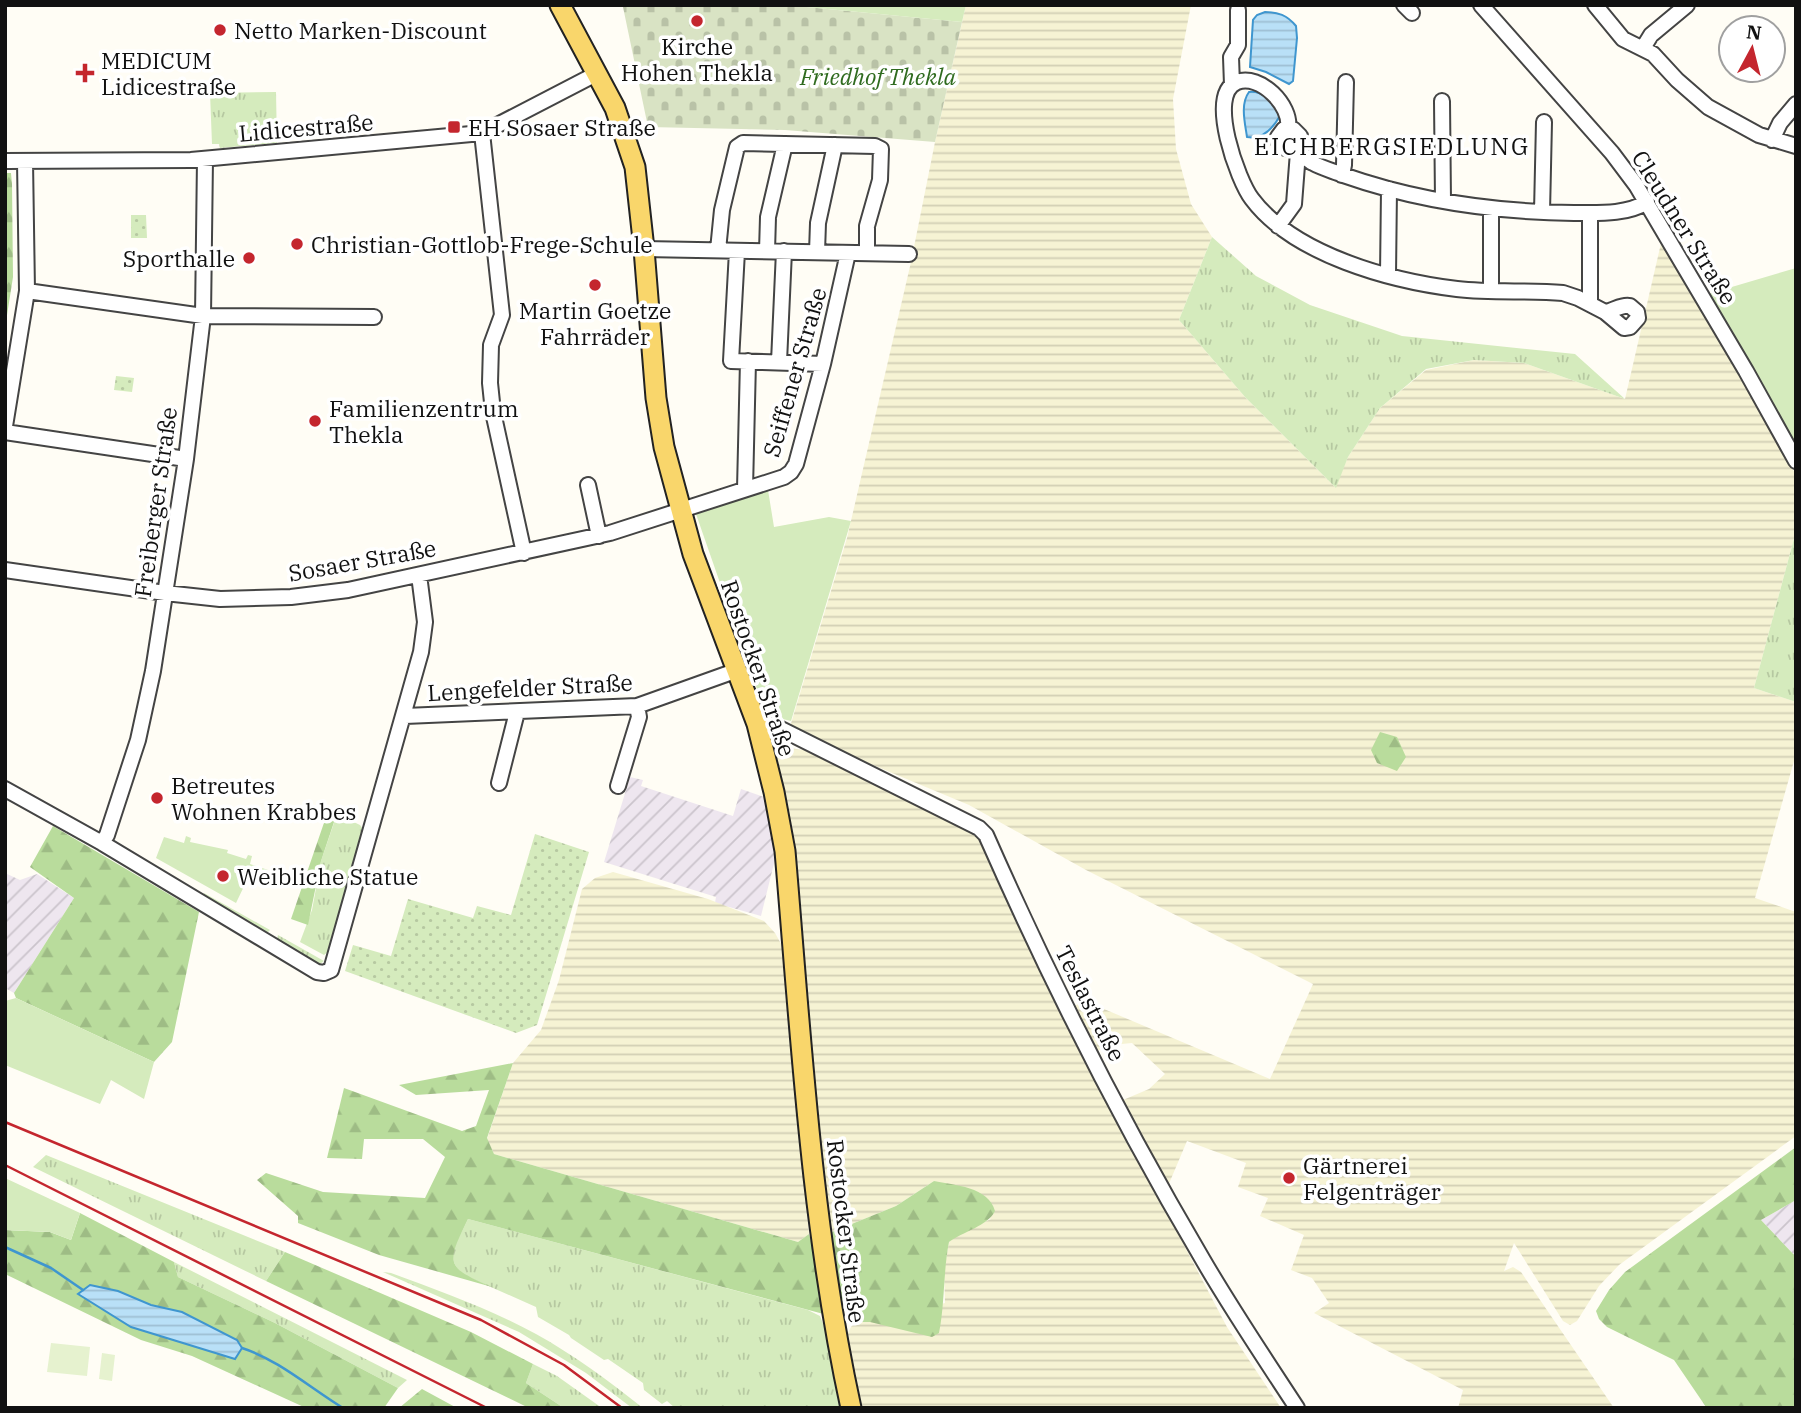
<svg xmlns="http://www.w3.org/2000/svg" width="1801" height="1413" viewBox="0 0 1801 1413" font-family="'IBM Plex Serif',serif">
	<defs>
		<pattern id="industrial-furrows" width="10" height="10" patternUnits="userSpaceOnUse" patternTransform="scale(1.75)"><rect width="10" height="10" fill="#eee6ef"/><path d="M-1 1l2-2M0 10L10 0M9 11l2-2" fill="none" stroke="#cbc4cc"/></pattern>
		<pattern id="farmland-rules" width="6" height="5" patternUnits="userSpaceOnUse" patternTransform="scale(1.75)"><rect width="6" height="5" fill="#f6f3d4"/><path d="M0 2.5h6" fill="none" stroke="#d2cfb5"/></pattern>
		<pattern id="grass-tufts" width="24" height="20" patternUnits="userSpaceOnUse" patternTransform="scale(1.75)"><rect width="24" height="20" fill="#d5ebbd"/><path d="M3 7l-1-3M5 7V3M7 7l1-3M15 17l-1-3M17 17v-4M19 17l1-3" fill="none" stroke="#b6c8a1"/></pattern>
		<pattern id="forest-firs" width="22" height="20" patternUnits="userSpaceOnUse" patternTransform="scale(1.75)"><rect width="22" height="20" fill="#b9dc9c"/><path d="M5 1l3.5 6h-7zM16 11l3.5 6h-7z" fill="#9ebc85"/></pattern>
		<pattern id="cemetery-stones" width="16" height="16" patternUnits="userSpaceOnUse" patternTransform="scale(1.75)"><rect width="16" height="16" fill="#d9e3c4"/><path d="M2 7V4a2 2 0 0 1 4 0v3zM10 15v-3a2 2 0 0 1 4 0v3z" fill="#b9c2a7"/></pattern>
		<pattern id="park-dots" width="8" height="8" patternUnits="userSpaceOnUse" patternTransform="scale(1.75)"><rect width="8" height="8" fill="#d5ebbd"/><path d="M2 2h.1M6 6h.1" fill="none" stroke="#b6c8a1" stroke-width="1.8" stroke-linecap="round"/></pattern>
		<pattern id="water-rules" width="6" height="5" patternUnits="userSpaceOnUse" patternTransform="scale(1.75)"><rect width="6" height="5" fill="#b9e0f7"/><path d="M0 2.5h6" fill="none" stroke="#9ebfd3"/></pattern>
	</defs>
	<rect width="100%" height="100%" fill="#fffdf5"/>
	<path fill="url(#industrial-furrows)" d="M630,777L643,780L641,786L733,816L741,789L767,798L777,851L761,916L715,903L716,897L604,862Z
		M5,873L20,880L37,874L74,898L14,993L5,988Z
		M1796,1200V1257L1761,1220Z"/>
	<path fill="url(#farmland-rules)" d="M966,5H1191L1173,99L1176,149L1191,204L1212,237L1179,320L1245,397L1335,487L1348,457L1380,408L1426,370L1474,360L1524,363L1625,399L1662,239L1796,475V531L1754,688L1796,702V754L1755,898L1796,912V1136L1619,1265L1599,1286L1577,1321L1570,1325L1563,1321L1514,1243L1504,1271L1513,1267L1521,1272L1614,1408H1458L1463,1390L1314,1313L1329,1303L1312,1278L1291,1270L1304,1235L1260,1216L1268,1198L1238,1187L1246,1163L1187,1141L1168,1186L1123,1100L1149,1089L1165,1074L1132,1043L1111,1045L1097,1051L1074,1006L1085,1001L1270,1079L1313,984L1086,870L969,805L789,730L847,538L911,262L935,142Z
		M789,748L804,750L977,835L1081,1049L1227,1327L1281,1408H858L849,1365L847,1334L854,1322H869L945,1303L944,1271L949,1242L960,1233L991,1219L934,1181L896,1206L827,1234L775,757Z
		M613,872L708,899L764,921L775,933L784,949L809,1234L798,1242L494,1154L487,1139L513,1063L541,1030L559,980L582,889L595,878Z"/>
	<path fill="url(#grass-tufts)" d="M276,92L277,143L220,148L219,144H212L210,93Z
		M1212,237L1256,276L1310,305L1402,336L1575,354L1625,399L1524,363L1474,360L1426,369L1380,408L1348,457L1336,488L1245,397L1179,320Z
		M1796,531V702L1754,688Z
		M341,816L360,825L363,829L329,951L324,955L300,942L312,910L321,861L335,820Z
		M204,893L270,930L265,935L202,898Z
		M278,935L324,961L320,964L313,963L277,942Z
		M46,1155L285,1252L266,1281L33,1167Z
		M468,1219L808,1310L820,1316L825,1329L841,1408H675L667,1401L662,1404L644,1390L643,1383L608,1359L604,1360L571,1338L569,1335L538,1317L536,1307L466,1276C441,1259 458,1241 468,1219Z
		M174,1262L407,1380L398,1388L275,1323L178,1277Z
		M383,1272L391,1273C440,1291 490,1309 536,1334C574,1355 609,1381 643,1408H632L586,1373L519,1332Z
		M533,1364L557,1376L602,1408H564L526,1383Z"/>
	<path fill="url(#forest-firs)" fill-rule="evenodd" d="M5,173H11L12,184L13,277L5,328Z
		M1380,732L1397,737L1406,757L1397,771L1377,763L1371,750Z
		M327,814L335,819L321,861L308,925L291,919Z
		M53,826L199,912L172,1042L154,1062L16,998L14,993L74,898L30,867Z
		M513,1063L487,1138L494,1154L798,1242L809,1234L831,1316L468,1219C446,1264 445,1267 492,1287L379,1255L298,1223V1216L257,1180L266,1173L323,1192L425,1198L445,1157L423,1139H364L362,1159L327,1158L344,1088L462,1131L476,1126L489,1090L416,1095L399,1085Z
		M1796,1147V1200L1761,1220L1796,1257V1408L1706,1407L1674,1360L1607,1327L1599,1319L1596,1311L1609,1290L1625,1272Z
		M934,1181C954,1185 989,1187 995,1211C988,1226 962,1232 949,1242C943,1273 945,1303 939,1333L932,1337L870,1322H854L831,1277L827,1234L896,1206Z
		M80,1213L174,1262L178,1277L275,1323L398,1388L384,1408H306L192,1356L141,1340L5,1274V1230L50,1232L71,1240ZM118,1291L237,1340L235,1358L131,1327Z
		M285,1252L471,1332L533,1364L526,1383L564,1408H529L266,1281Z
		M422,1389L457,1408H399Z"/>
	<path fill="url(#cemetery-stones)" d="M626,5H786L962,22L935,142L785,130L648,127L623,7Z"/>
	<path fill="url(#park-dots)" d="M131,215H146L147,238H131Z
		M116,376L134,378L132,392L114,390Z
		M535,834L589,852L537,1025L516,1033L345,971L353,945L391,956L408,899L473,918L477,906L511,915Z"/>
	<path fill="#d5ebbd" d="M786,5H966L962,22Z
		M1796,268V451L1708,294Z
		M768,490L774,527L829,517L851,521L791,721L766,715L696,514Z
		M186,836L191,838L190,842L228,850L227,853L246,859L248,855L252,856L250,864L268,870L263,884L248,878L236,903L156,858L164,837L184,843Z
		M16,998L154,1062L144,1099L111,1080L100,1104L5,1065V1001Z
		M5,1178L80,1213L71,1240L50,1232L5,1230Z"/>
	<path fill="#e6f2cf" d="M51,1343L90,1347L87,1376L47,1372Z
		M102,1353L115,1355L112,1381L99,1379Z"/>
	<path fill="url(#water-rules)" stroke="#3f96cf" stroke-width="2" d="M1265,12C1278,12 1287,15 1296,26L1297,38L1293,81L1289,84L1266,72L1250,67L1253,20L1257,15Z
		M1249,92C1264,90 1272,103 1281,114C1274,127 1263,140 1247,137C1245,123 1240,104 1249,92Z
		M90,1285L118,1291L151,1305L182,1312L237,1340L242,1348L235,1359L131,1327L78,1294Z"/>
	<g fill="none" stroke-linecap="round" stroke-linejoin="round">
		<path stroke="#3f96cf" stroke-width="2.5" d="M5,1247L51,1268L83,1290
			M242,1348C279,1360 310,1388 343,1408"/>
		<defs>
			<path id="minor" d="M1404,5L1412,13
				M1481,5L1612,153L1636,185L1746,371L1796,461
				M1595,5L1623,39L1653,54L1677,80L1708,107L1759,135L1796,146
				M1643,48L1651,35L1687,5
				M1232,85L1231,57L1238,45V10
				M1442,101L1443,201
				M1288,128C1292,106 1260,73 1237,82C1206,94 1238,181 1252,199C1294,255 1391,281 1457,289C1492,293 1528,290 1563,293L1578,298L1605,312L1624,328L1630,327L1638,318L1637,312L1630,306C1621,304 1614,311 1605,312
				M1288,128L1284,129L1278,137C1279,151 1287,147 1296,150C1302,153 1307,160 1313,163C1322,168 1333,171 1343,175C1417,201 1495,212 1574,213C1598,213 1626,215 1647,202
				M1288,128L1293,129L1300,136L1298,146L1294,149
				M482,133L502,315L491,345L490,383L493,412L524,553
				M1772,140L1780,123L1796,104
				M5,161L191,160L482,133L596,74
				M1342,175L1344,165L1346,82
				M1542,212L1544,122
				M1278,226L1294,204L1298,152
				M644,249L909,254
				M718,250L722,210L737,147L743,143L875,146L881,149L880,180L867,226V253
				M737,251L731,361L823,364
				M767,251L768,217L785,144
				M817,252L818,223L835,145
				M1388,275L1389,189
				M1491,290V209
				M27,291L203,316L374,317
				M1590,304V213
				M779,362L784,251
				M5,426L27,291L25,161
				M5,432L186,459
				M588,485L599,536
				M745,489L748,361
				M5,570L165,593L220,599L291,597L348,590L610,533L784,477L791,472L796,464L823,364L848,253
				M405,716L637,706L735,671
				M757,724L763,723L775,726L979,828L986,835C1050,980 1122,1123 1203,1260C1232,1310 1265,1359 1297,1408
				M499,783L517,712
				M618,786L639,717L637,706
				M5,789L102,843L317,972L324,973L331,970L421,652L425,622L419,575
				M102,843L107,835L138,740L153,671L186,459L203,316L205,159"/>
			<path id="major" d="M560,5L615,108L635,167L644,249L656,398L664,447L693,554L757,724L774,792L785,851C801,1037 811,1225 851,1408"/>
		</defs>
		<use href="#minor" stroke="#444" stroke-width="18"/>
		<use href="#major" stroke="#222" stroke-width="23"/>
		<use href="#minor" stroke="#fff" stroke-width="14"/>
		<use href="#major" stroke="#f9d66b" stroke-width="19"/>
		<path stroke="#c4262e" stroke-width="2.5" d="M5,1122L481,1320L564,1365L622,1408
			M5,1165L487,1408"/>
	</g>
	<g fill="#c4262e" stroke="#fff" stroke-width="2.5">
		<circle cx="697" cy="21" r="7"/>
		<circle cx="220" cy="30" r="7"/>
		<path d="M81.5 62.5h7v7h7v7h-7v7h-7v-7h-7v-7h7z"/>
		<rect x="447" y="120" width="14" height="14" rx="3.5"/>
		<circle cx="297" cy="244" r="7"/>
		<circle cx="249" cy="258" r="7"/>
		<circle cx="595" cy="285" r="7"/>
		<circle cx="315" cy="421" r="7"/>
		<circle cx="157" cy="798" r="7"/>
		<circle cx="223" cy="876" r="7"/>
		<circle cx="1289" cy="1178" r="7"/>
	</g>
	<g text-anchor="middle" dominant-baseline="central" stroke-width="7" stroke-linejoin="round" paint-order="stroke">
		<g font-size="23" fill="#111" stroke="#fff" text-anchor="start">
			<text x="234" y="30">Netto Marken-Discount</text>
			<text x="697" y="46" text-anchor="middle">Kirche<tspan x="697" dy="26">Hohen Thekla</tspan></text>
			<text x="101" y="60">MEDICUM<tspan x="101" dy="26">Lidicestraße</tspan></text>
			<text x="468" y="127">EH Sosaer Straße</text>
			<text x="311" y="244">Christian-Gottlob-Frege-Schule</text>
			<text x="235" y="258" text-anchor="end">Sporthalle</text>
			<text x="595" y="310" text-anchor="middle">Martin Goetze<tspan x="595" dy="26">Fahrräder</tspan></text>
			<text x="329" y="408">Familienzentrum<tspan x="329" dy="26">Thekla</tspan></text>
			<text x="171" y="785">Betreutes<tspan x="171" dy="26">Wohnen Krabbes</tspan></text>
			<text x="237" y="876">Weibliche Statue</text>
			<text x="1303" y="1165">Gärtnerei<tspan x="1303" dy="26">Felgenträger</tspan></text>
		</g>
		<g font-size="23" font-style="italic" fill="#2f6b1f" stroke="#fff">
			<text x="878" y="76">Friedhof Thekla</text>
		</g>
		<g font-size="23" fill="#111" stroke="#fff">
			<text transform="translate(306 127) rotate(-5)">Lidicestraße</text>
			<text transform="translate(1685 227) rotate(58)">Cleudner Straße</text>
			<text transform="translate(794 372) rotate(-74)">Seiffener Straße</text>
			<text transform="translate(155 502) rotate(-82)">Freiberger Straße</text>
			<text transform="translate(362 560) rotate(-10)">Sosaer Straße</text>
			<text transform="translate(759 668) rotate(71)">Rostocker Straße</text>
			<text transform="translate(530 687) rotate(-3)">Lengefelder Straße</text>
			<text transform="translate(1091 1003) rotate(63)">Teslastraße</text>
			<text transform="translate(847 1231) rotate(83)">Rostocker Straße</text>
		</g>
		<g font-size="24" letter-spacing="2" fill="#111" stroke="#fff">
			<text x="1392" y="146">EICHBERGSIEDLUNG</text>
		</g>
	</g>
	<rect width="1801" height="1413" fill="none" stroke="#111111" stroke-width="14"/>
	<g transform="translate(1752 49) rotate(7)"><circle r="33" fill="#ffffff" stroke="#a0a0a0" stroke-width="2"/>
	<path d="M0-5L12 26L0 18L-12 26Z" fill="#c4262e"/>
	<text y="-10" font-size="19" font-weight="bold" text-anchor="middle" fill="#111111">N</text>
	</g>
</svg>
